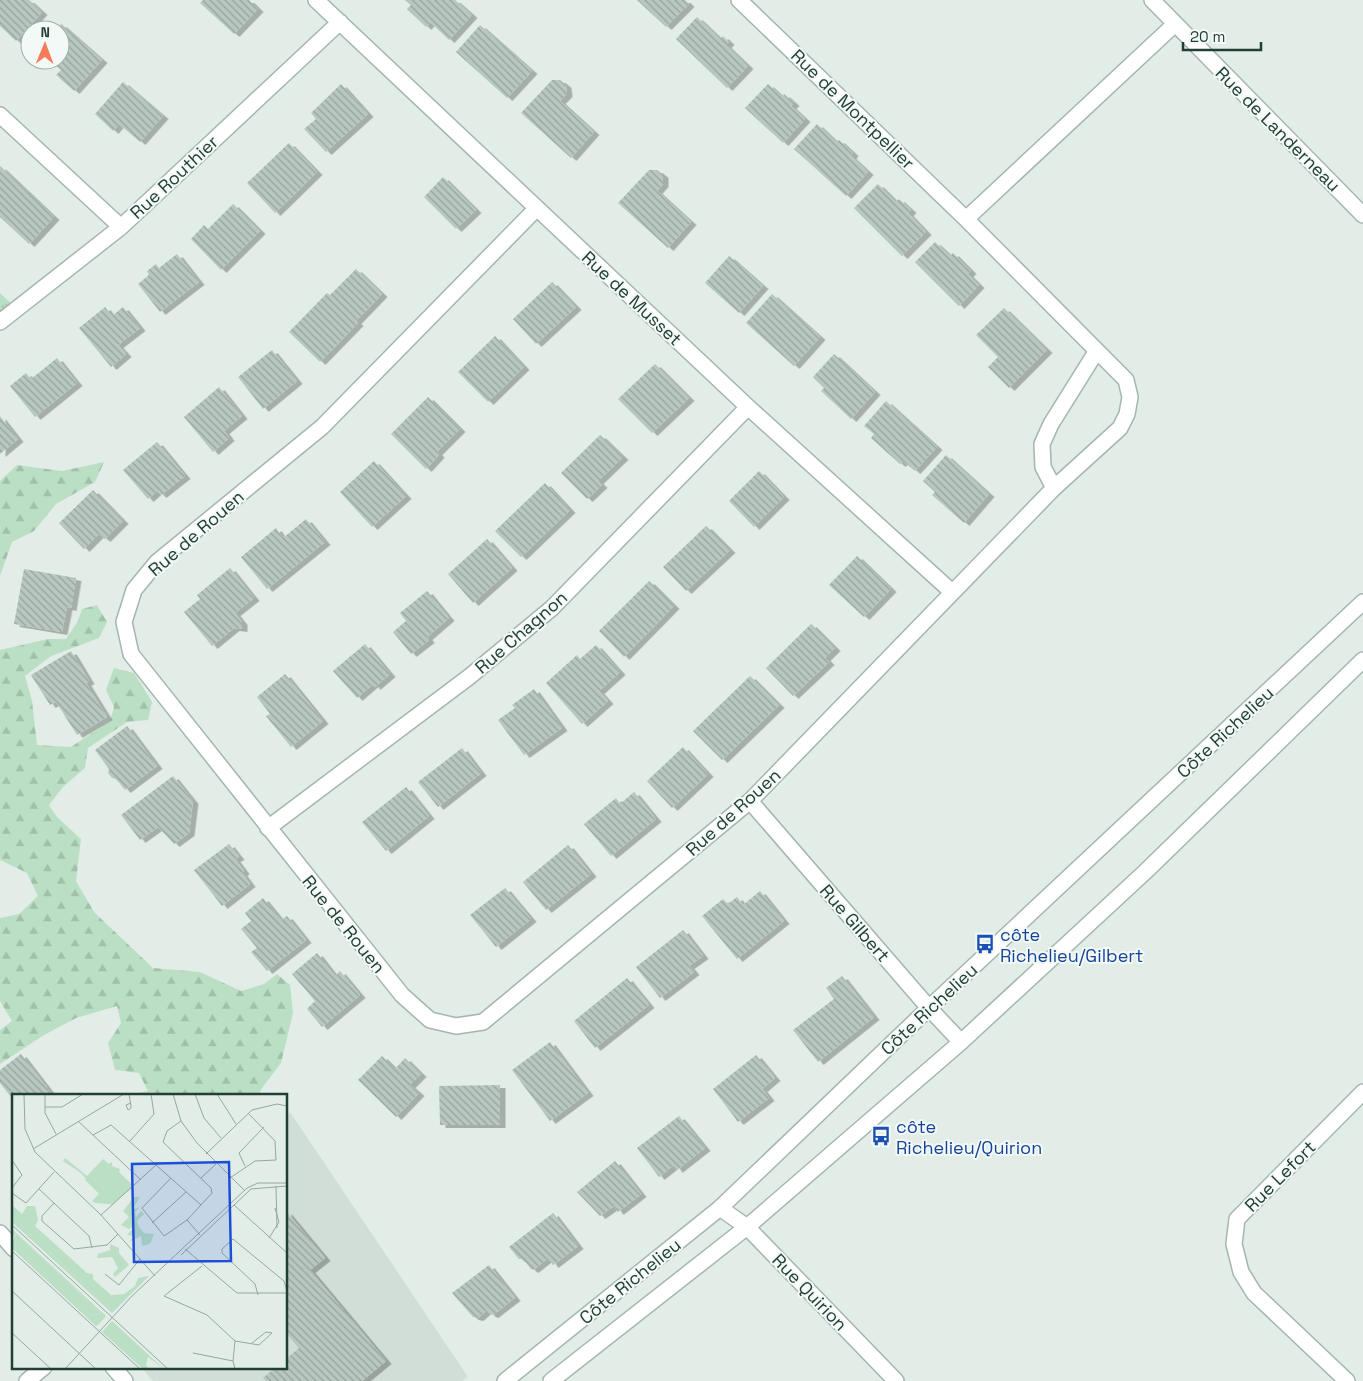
<svg xmlns="http://www.w3.org/2000/svg" width="1363" height="1381" viewBox="0 0 1363 1381" font-family="'Space Grotesk',sans-serif">
	<defs>
		<pattern id="grass-tufts" width="24" height="20" patternUnits="userSpaceOnUse" patternTransform="scale(1.25)"><rect width="24" height="20" fill="#bbdfc4"/><path d="M3 7l-1-3M5 7V3M7 7l1-3M15 17l-1-3M17 17v-4M19 17l1-3" fill="none" stroke="#a0c0a9"/></pattern>
		<pattern id="forest-firs" width="22" height="20" patternUnits="userSpaceOnUse" patternTransform="scale(1.25)"><rect width="22" height="20" fill="#bbdfc4"/><path d="M5 1l3.5 6h-7zM16 11l3.5 6h-7z" fill="#a0c0a9"/></pattern>
		<pattern id="building-back-hatch" width="6" height="6" patternUnits="userSpaceOnUse" patternTransform="scale(1.25)"><rect width="6" height="6" fill="#b8c8c1"/><path d="M-1 5l2 2M0 0l6 6M5-1l2 2" fill="none" stroke="#95a49e"/></pattern>
		<filter id="shadow"><feDropShadow dx="5.5" dy="3" stdDeviation="0" flood-color="#0004"/></filter>
	</defs>
	<rect width="100%" height="100%" fill="#e2ede8"/>
	<path fill="#d1ddd7" d="M290,1112L468,1377L462,1381H153L141,1367H286V1116Z"/>
	<path fill="url(#grass-tufts)" d="M0,293L17,309L0,322Z"/>
	<path fill="url(#forest-firs)" d="M104,462L95,482L56,504L34,531L12,542L0,576V481L17,465L62,471Z
		M97,605L107,622L99,638L51,656L25,676L32,701L37,745L71,747L110,721L114,707L106,690L114,668L134,673L152,702L148,720L127,722L88,748L85,768L63,787L49,805L57,817L81,839L76,881L94,912L153,968L200,972L241,991L264,984L277,974L290,985L293,1013L281,1063L262,1088L259,1095H128L148,1091L139,1073L115,1070L108,1043L121,1023L117,1006L76,1018L44,1035L0,1064V1030L12,1021L0,1001V918L19,914L38,896L27,873L0,860V650L48,639H66L78,621L82,609Z"/>
	<path fill="url(#building-back-hatch)" filter="url(#shadow)" d="M0,0H29L42,12L16,41L0,26Z
		M203,0H249L258,9L234,34L200,3Z
		M405,0H455L472,15L449,40L430,22L426,27L407,9L411,5Z
		M637,0H685L689,4L666,27Z
		M697,17L720,39L723,36L729,42L726,45L748,66L727,88L676,39Z
		M61,24L102,60L74,91L56,75L61,70L49,60H60V30H56Z
		M480,25L532,71L507,98L456,52Z
		M552,80H560L566,85L567,94L560,101L594,132L571,158L521,113Z
		M123,82L163,116L140,142L119,124L113,131L95,114Z
		M341,84L368,114L326,152L304,129L316,119L311,113Z
		M768,84L782,97L784,94L794,103L791,106L805,119L783,143L745,108Z
		M817,124L836,142L839,140L853,153L851,156L868,172L846,196L794,149Z
		M289,143L317,172L275,213L247,183Z
		M0,166L54,217L29,244L0,217Z
		M649,170H657L663,175V184L657,191L691,222L668,248L618,203Z
		M443,177L476,210L456,229L424,197Z
		M878,184L896,202L899,199L911,210L908,213L926,232L902,256L854,208Z
		M233,204L260,231L221,270L191,239L204,225L208,229Z
		M935,242L950,256L953,253L971,271L968,274L979,285L959,306L915,262Z
		M177,254L199,282L160,312L138,284L149,275L147,271L156,264L159,268Z
		M729,256L763,286L739,313L705,283Z
		M356,269L382,294L356,321L358,323L320,362L289,332L327,293L330,295Z
		M552,282L576,307L536,344L513,319Z
		M772,294L820,337L794,366L746,323Z
		M105,307L112,316L123,307L140,328L118,345L126,354L111,367L79,328Z
		M1004,308L1047,350L1009,388L988,367L998,357L976,335Z
		M495,336L524,367L488,402L458,372Z
		M272,350L297,381L263,409L238,377Z
		M834,354L875,392L851,419L821,391L824,388L813,377Z
		M57,358L77,383L35,417L10,386L26,373L31,379Z
		M655,364L689,398L652,433L618,399Z
		M219,387L242,416L224,431L229,438L213,452L184,417Z
		M428,397L460,429L437,452L439,455L426,469L391,434Z
		M886,401L937,447L915,471L903,461L900,464L871,438L874,434L864,426Z
		M0,416L18,439L0,454Z
		M600,435L623,457L598,481L602,485L587,499L561,473Z
		M157,442L185,476L161,495L157,491L148,499L123,470Z
		M946,455L989,494L964,523L932,495L935,492L923,481Z
		M374,461L406,496L372,527L340,492Z
		M759,471L784,497L754,527L729,501Z
		M545,483L570,510L521,557L495,531Z
		M93,490L123,521L105,539L99,534L84,549L59,523Z
		M306,519L325,542L267,589L241,557L276,528L283,538Z
		M706,526L730,550L686,591L663,567Z
		M487,539L512,568L473,603L448,574Z
		M857,556L891,589L864,617L829,585Z
		M230,568L254,598L235,613L242,622V629L234,628L212,646L184,612L200,599L197,595Z
		M24,569L76,578L71,608L67,607L62,632L14,624Z
		M649,581L674,606L624,657L599,631Z
		M427,591L449,618L427,637L429,640L411,654L393,632L406,621L400,613Z
		M811,624L835,648L825,658L829,662L793,696L766,668Z
		M365,644L390,674L375,687L373,684L357,698L333,671Z
		M596,645L620,672L599,691L608,701L582,724L546,683L577,655L580,659Z
		M71,651L89,681L86,683L107,717L77,735L56,702L50,705L31,675Z
		M285,674L323,721L291,747L266,716L270,714L257,697Z
		M750,676L779,705L722,760L693,731Z
		M534,689L562,728L524,755L498,720L515,708L512,705Z
		M127,726L157,766L125,790L116,779L112,778L108,773L109,769L95,750Z
		M683,747L708,774L672,808L647,781Z
		M462,748L481,773L438,807L418,782Z
		M173,776L193,801L189,833L174,844L158,827L140,840L121,815Z
		M406,787L429,816L386,851L362,822Z
		M634,792L656,819L611,856L584,824L616,798L620,804Z
		M229,844L239,857L235,859L244,871L242,873L250,884L222,906L194,870Z
		M568,845L591,874L546,910L523,882Z
		M505,888L531,919L496,947L470,915Z
		M760,891L784,921L737,959L702,916L723,899L728,904L737,897L743,905Z
		M263,898L281,920L287,916L306,940L267,971L251,952L257,948L241,929L251,921L245,913Z
		M683,930L703,956L689,966L694,972L660,998L636,967Z
		M317,953L335,976L340,971L360,995L322,1027L307,1009L315,1001L292,974Z
		M842,976L874,1017L818,1062L793,1030L834,999L826,988Z
		M627,978L649,1005L595,1048L574,1021Z
		M550,1042L588,1093L550,1121L512,1070Z
		M21,1054L51,1093L48,1095H14V1101L0,1083V1070Z
		M756,1055L775,1078L762,1089L769,1098L738,1122L713,1089Z
		M382,1056L395,1069L405,1058L421,1074L410,1085L419,1093L396,1117L358,1080Z
		M500,1085V1125H440L439,1086Z
		M679,1116L705,1148L677,1170L674,1165L659,1177L637,1148Z
		M615,1161L641,1194L618,1212L614,1206L600,1216L577,1192Z
		M286,1211L325,1258L310,1270L386,1361L362,1381H266L263,1378L276,1367H286V1359L299,1348L286,1333Z
		M553,1213L578,1246L553,1265L548,1258L533,1270L531,1269L523,1259H519L509,1247Z
		M489,1265L515,1298L493,1315L490,1314L487,1310L478,1318L473,1317L452,1293Z"/>
	<g fill="none" stroke-linecap="round" stroke-linejoin="round">
		<defs>
			<path id="minor" d="M316,0L748,407L952,592
				M1152,0L1363,215
				M0,115L121,227
				M537,208L322,427L157,562L134,590L124,622L131,654L402,995L430,1020L456,1026L483,1022L750,801L1054,488L1120,428L1127,414L1130,397L1126,380L966,219L739,0
				M966,219L1175,24
				M0,322L121,227L340,22
				M1054,488L1043,467L1042,444L1051,424L1096,352
				M750,801L929,1008L961,1042
				M268,828L469,677L552,608L748,407
				M720,1208L747,1227L896,1381
				M27,1381L44,1367
				M1347,1381L1254,1293L1241,1272L1234,1244L1237,1219L1363,1092"/>
			<path id="tertiary" d="M0,1233L14,1249
				M113,1367L125,1381
				M505,1381L720,1208L929,1008L1363,602
				M551,1381L747,1227L961,1042L1145,872L1363,660"/>
		</defs>
		<use href="#minor" stroke="#a5b5af" stroke-width="18"/>
		<use href="#tertiary" stroke="#a5b5af" stroke-width="18"/>
		<use href="#minor" stroke="#fff" stroke-width="15"/>
		<use href="#tertiary" stroke="#fff" stroke-width="15"/>
	</g>
	<defs>
		<symbol id="bus-bare" viewBox="-9 -9 18 18"><path d="M-5-6H5V4H4V6H2V4H-2V6H-4V4H-5ZM-3.5-4V0h7V-4ZM-3.5 1.2v1.5H-2V1.2ZM2 1.2v1.5H3.5V1.2Z" fill="#1a4fb4" stroke="#f3f9f6" stroke-width="2.5" paint-order="stroke"/></symbol>
	</defs>
	<g fill-rule="evenodd">
		<use href="#bus-bare" x="971" y="930" width="28" height="28"/>
		<use href="#bus-bare" x="867" y="1122" width="28" height="28"/>
	</g>
	<g text-anchor="middle" dominant-baseline="central" stroke-width="4" stroke-linejoin="round" paint-order="stroke">
		<g font-size="18" fill="#223f36" stroke="#f3f9f6">
			<text transform="translate(853 109) rotate(44)">Rue de Montpellier</text>
			<text transform="translate(1278 129) rotate(45)">Rue de Landerneau</text>
			<text transform="translate(174 177) rotate(-43)">Rue Routhier</text>
			<text transform="translate(632 298) rotate(43)">Rue de Musset</text>
			<text transform="translate(196 533) rotate(-41)">Rue de Rouen</text>
			<text transform="translate(521 632) rotate(-41)">Rue Chagnon</text>
			<text transform="translate(1225 732) rotate(-43)">Côte Richelieu</text>
			<text transform="translate(733 812) rotate(-42)">Rue de Rouen</text>
			<text transform="translate(855 923) rotate(49)">Rue Gilbert</text>
			<text transform="translate(344 924) rotate(51)">Rue de Rouen</text>
			<text transform="translate(929 1009) rotate(-43)">Côte Richelieu</text>
			<text transform="translate(1280 1176) rotate(-45)">Rue Lefort</text>
			<text transform="translate(630 1281) rotate(-39)">Côte Richelieu</text>
			<text transform="translate(810 1292) rotate(46)">Rue Quirion</text>
		</g>
		<g font-size="18" fill="#164399" stroke="#f3f9f6" text-anchor="start">
			<text x="1000" y="934">côte<tspan x="1000" dy="21">Richelieu/Gilbert</tspan></text>
			<text x="896" y="1126">côte<tspan x="896" dy="21">Richelieu/Quirion</tspan></text>
		</g>
	</g>
	<g transform="translate(12 1094)">
		<rect width="275" height="275" fill="#e2ede8"/>
		<path d="M92,66L122,92L99,111L73,86ZM0,123L97,213L103,216L100,219L0,128ZM0,135L94,222L87,230L84,232L0,154V149L78,221L89,220L4,139L0,144ZM100,227L152,275L136,263L134,271L137,275H131L90,238Z" fill="#bbdfc4"/>
		<path d="M53,64L75,82L91,65L96,70L100,68V72L108,75L107,78L115,86L108,91L110,98L104,92L102,95L105,101L97,110L83,109L80,107L87,100L69,79L51,67ZM94,75H101L98,82L106,80L86,91L80,88ZM122,103H128L120,116L128,113L123,118L124,123L129,117L132,120L125,127L127,133L132,139L142,140L138,150L130,152L129,142L117,148L122,142L115,141L123,132L117,135L109,131L117,123L111,117ZM0,111L10,120L15,112H23L26,126L23,132L75,179L81,180V185L99,201L112,200L123,192L126,184L137,182L103,216L97,213L0,123ZM4,139L89,220L78,221L0,149ZM98,150L107,154V159L117,171L103,183L101,180L106,174L100,163L85,164L86,160L98,156Z" fill="#bbdfc4" fill-rule="evenodd"/>
		<path fill="none" stroke="#95a7a1" stroke-width="1" d="M12,0L13,35L23,58L89,121L143,182M33,0V19L44,40M117,0L119,12V14L116,16L114,11L119,9M161,0L169,27L185,49L232,96M183,0L192,24L209,44M205,0L224,30M33,13H50L71,0M66,27L129,86M169,27L155,37L151,48L199,94M81,41L99,31L189,111M118,47L142,20L139,0M21,55L112,0M194,60L240,16L265,10L275,12M0,66L10,81L0,94M233,72L227,59L252,33M159,84L130,114L152,142L175,126L200,99L199,94M189,84L204,70M218,84L243,67L264,66L263,47L236,19M264,92L265,134M27,95L77,142L80,154M0,99L14,109L42,78M42,109L30,122V127L62,155L95,151L106,140M222,111L275,159M89,121L144,71M175,126L188,141M140,129L174,98M0,131L156,275M257,144L267,128L263,114M173,155L225,199H275M0,157L128,275M169,161L239,95L275,92M190,172L152,202L195,221L223,247M93,180L107,191L128,165M0,197L84,275M246,201L243,190L210,159V155L221,145L272,187L275,197M0,239L39,275M223,247L247,251L260,239L254,238L240,249M181,259L221,267M53,275L120,202L235,94L246,89H275M223,275L221,267L223,247"/>
		<path fill="#1d4ed8" fill-opacity="0.15" stroke="#1d4ed8" stroke-width="2.5" d="M217,68L219,167L122,168L120,70Z"/>
		<rect width="275" height="275" fill="none" stroke="#223f36" stroke-width="2.5"/>
	</g>
	<g transform="translate(45 45) rotate(1)"><circle r="24" fill="#f3f9f6" stroke="#9fafa9"/>
	<path d="M0-4L9 19L0 12L-9 19Z" fill="#f67b58"/>
	<text y="-8" font-size="14" font-weight="bold" text-anchor="middle" fill="#223f36">N</text>
	</g>
	<path d="M1183 42v8h78v-8" fill="none" stroke="#223f36" stroke-width="2.5"/>
	<text x="1190" y="42" font-size="15" fill="#223f36" stroke="#f3f9f6" stroke-width="4" paint-order="stroke">20 m</text>
</svg>
